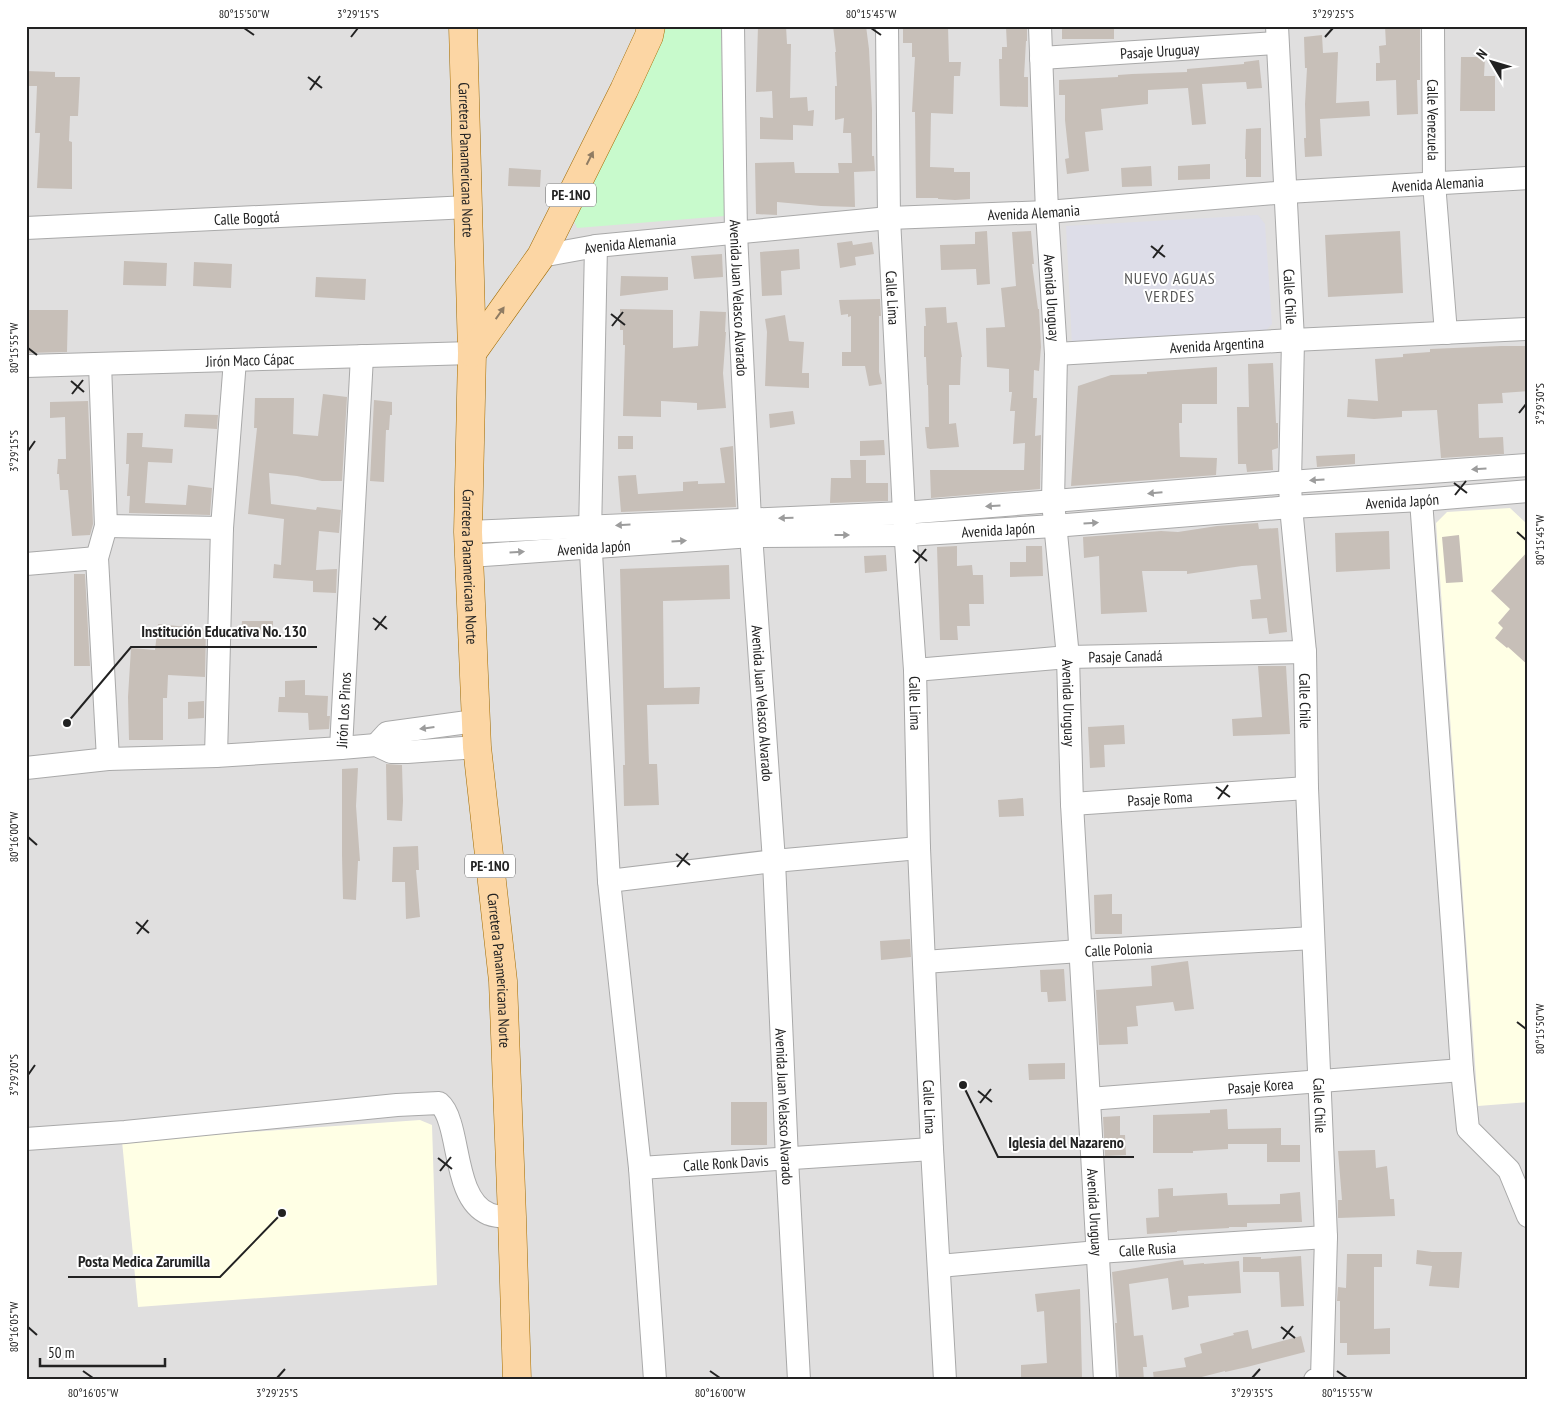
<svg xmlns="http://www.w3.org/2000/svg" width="1554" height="1406" viewBox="0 0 1554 1406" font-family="'PT Sans Narrow',sans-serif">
	<rect width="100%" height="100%" fill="#f2efe9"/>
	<path fill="#e0dfdf" d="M26,26H1528V1380H26Z"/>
	<path fill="#ffffe5" d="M1510,508L1528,525V1102L1478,1106L1436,523L1447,512Z
		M420,1120L432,1125L437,1285L138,1307L122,1141Z"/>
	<path fill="#c8facc" d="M660,26H721L725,216L577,228L571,214Z"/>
	<path fill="#dddde8" d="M1258,215L1265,224L1272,324L1261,336L1072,345L1066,226Z"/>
	<path fill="#c7bfb8" d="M758,26H786L787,44H791L790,98L807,97L808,111L814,110L813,126L793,125V140L760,139V117L773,118L772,91L756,92Z
		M833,26H866L869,49L872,110V156H874L875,171L854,172L855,207L821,206L777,202V215L756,214L755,163L794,162L795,173H839L838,163H852L851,133H843L844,118L835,120V86H837L835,52H836Z
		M948,26L949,62H961L960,76H954L953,114L931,113L930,167L954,168V172H970V199L955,200L938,199V198H916L915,112H912L915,57H912V43H903V27Z
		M1062,26L1114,27V39H1062Z
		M1385,26H1420V80H1417L1418,114L1397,115L1396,80L1376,81V63H1380L1379,46L1386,45Z
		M1006,27H1027V41H1026L1024,77H1028V107L1000,106L999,59H1002V47H1007Z
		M1322,35L1323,53L1338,52L1336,103L1369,101L1370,116L1320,119L1322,156L1305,157L1304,138H1306L1305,104L1307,68H1305L1304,37Z
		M1461,57H1485L1484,76H1495V111H1460Z
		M1259,60L1262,88L1247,89L1246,82L1202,84L1206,124L1192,125L1188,88L1148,90V104L1101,109L1103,130L1085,132L1089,171L1067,174L1065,159L1069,158L1065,120V95H1059V80L1118,77V75L1132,74L1187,72V69L1244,64V62Z
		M26,71L55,72V77H80L78,116H70L69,141L72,142V189L37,188L40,133H35L37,86H26Z
		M1261,128V177H1246V159H1245L1246,129Z
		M1210,164V179L1178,180V166Z
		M1151,166L1152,186L1122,187L1121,168Z
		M509,168L541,170L540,187L508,186Z
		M987,231L990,284L977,285L976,269L941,270L940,245L975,244V232Z
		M1031,231L1034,264H1032L1038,309H1039L1041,347L1039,371L1034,370L1033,398H1037L1035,436L1041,435L1040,489L931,498L930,470H1024L1025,443L1013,444L1015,411H1010L1012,392H1009V369L987,367L986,328L1005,327L1001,288L1016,286L1012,232Z
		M1400,231L1403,293L1328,297L1325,235Z
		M852,241L853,245L872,242L874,254L855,257L856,265L840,268L837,243Z
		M799,249L800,269L781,271L782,295L762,296L760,252Z
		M722,254L723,277L694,279L691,256Z
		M124,261L167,263L166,286L123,285Z
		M194,262L232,264L231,288L193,286Z
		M621,276L668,277V290L620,296Z
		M316,277L366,279L365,300L315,297Z
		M880,299L881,316H879V372L882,384L869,386L865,366H842V352H851V316L848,317V314L841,315L839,300Z
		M946,307L947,323L957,322L962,357H961L960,385H949V424L956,423L959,447L930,449L927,448L925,427H929L928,385H927L926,357H924V326H926L925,308Z
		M620,309L673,310V348L698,346L700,311L726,312L725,332H726L723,373L726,408L697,410V403L661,401V417L623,416L625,345H623V330H620Z
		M26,310H68L67,352L26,353Z
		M785,315L789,341L804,342L802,373H809V388L765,386L767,332L765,319Z
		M1501,346H1526L1528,383V391L1502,393L1503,403L1478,404L1479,438L1503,437L1504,454L1441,458L1437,410L1402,411V417L1374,419L1347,417L1348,399L1378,401L1375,359L1403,357V354L1430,352V349Z
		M1273,363L1276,423H1278V448L1272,450L1273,470L1247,472L1246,464H1238L1237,407H1249L1248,364Z
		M1217,367V404H1182V423H1179L1180,457L1217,458L1216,475L1071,486L1078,386L1111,375L1147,374V372Z
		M323,394L347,397L342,481H322L297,476L269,473L271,504L316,510L317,507L341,510L339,533L319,531L316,570L337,569L336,593L313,592V581L273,578L274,564L281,565L284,519L248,514L257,428H254L255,398H294L293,434L318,436Z
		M374,400L392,402V415H390L389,430H386L384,482L370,481Z
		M88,401L93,524L90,535L72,536L68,490H60L59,474H57L58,459H66L65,417L50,418V402Z
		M793,411L795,424L770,428L769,414Z
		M185,414L218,415L217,429L184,427Z
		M127,433H143L142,447L173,449L172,463L148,462L145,503L186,505L188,485L212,488L210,515L129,513L130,496H127L129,464H126Z
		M618,436H633V449H618Z
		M884,440L885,455L860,456V441Z
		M733,446L736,507L621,512L618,476L636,475L638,494L683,491V482L698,481V484L725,483L720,448Z
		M1355,454V464L1317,467L1316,456Z
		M850,460H866V483H888V501L830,503L831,478H851Z
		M1258,523L1259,529L1278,528L1287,632L1269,634L1267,618L1252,619L1250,600L1261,599L1257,565L1242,566L1187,574V571H1142L1147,612L1101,614L1099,556L1084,558L1083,537L1161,531L1178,532L1217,526Z
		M1389,531L1390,569L1336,572L1335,533Z
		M1459,535L1463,582L1446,583L1442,537Z
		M957,546V566L972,565L973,575H983L984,604H969L970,626H957L958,640H940L937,547Z
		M1026,546H1042L1043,576L1010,577V562H1026Z
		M1528,551V665L1508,647L1507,648L1495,638L1503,628L1498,623L1510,609L1491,591Z
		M886,555L887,571L865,573L864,556Z
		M729,565L730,599L663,601L664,688L700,687L699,704L647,705L649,764H657L659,805L624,806L623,765H625L620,569Z
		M74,574H85L90,666H74Z
		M242,621H273V634H241Z
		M158,624L206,629L205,677L168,675L167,698H163V740H129L128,697L131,648L155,650Z
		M1258,666H1286L1290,734L1233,736L1232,719L1262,717Z
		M305,680V695L328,696L327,716H330L329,729L309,730L308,713L278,712L279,697H285V681Z
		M204,701V718L188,719V702Z
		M1124,725L1125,744L1104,745L1105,767L1090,768L1088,727Z
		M386,764L402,765L403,801L402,821L387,820Z
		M358,768L356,806L360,861H358L356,900L343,899L342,855V769Z
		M1023,798L1024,816L999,817L998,800Z
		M418,846L419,870H416L420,917L406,919L405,882H392L393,847Z
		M1112,894V914H1122V934H1095L1094,895Z
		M910,939L911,957L881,960L880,941Z
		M1188,961L1194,1009L1175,1011L1173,1002L1136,1006L1138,1026L1127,1027L1128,1044L1099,1045L1096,990L1152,986L1151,966Z
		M1064,969L1066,1001L1048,1002L1047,992H1041L1040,970Z
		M1065,1063V1079L1029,1080L1028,1064Z
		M731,1102H767V1145H731Z
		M1227,1109L1228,1129L1281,1128V1145H1300V1162H1267V1144H1228V1149L1193,1151V1153H1153V1115L1210,1113V1110Z
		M1120,1116V1135H1125L1126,1155L1105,1156L1103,1117Z
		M1375,1150L1376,1168L1387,1166L1390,1199H1394L1395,1216L1338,1218V1200H1342L1338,1151Z
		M1173,1188V1196L1227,1193L1228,1205L1280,1204V1194L1300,1192L1302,1222L1247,1223V1227H1229V1228L1177,1231V1232L1147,1234L1146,1218L1159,1217L1158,1189Z
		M1417,1250L1432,1252H1462L1459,1288L1429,1286L1432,1266L1416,1264Z
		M1347,1254H1382V1267H1374V1329L1390,1328V1354L1347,1355V1343H1340V1301H1337L1338,1287L1346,1288Z
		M1301,1256L1304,1306L1281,1307L1279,1272H1243V1257H1261V1259Z
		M1183,1260L1184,1265L1204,1263V1264L1239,1261L1241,1293L1188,1296L1189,1307L1172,1310L1168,1278L1129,1284L1134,1336L1143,1335L1147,1367H1143L1144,1380H1119L1115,1323H1117L1112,1272Z
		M1080,1289L1082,1378L1061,1380H1021V1365L1047,1363L1044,1311L1037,1312L1035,1294Z
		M1248,1330L1252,1349L1301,1336L1305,1352L1247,1367L1225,1372V1371L1190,1380H1154L1153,1372L1186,1367L1184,1358L1202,1353L1200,1344L1234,1335L1233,1333Z"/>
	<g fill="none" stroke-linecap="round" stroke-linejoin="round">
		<defs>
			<g id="minor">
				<path id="s1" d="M733,26L736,233L750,520L774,861L787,1159L799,1380"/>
				<path id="s2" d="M887,26L889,218L904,513L915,670L919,848L932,1149L945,1380"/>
				<path id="s3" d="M1040,26L1047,212L1056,354L1053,502L1068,657L1072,804L1105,1380"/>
				<path id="s4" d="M1277,26L1293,340L1290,482L1291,507L1305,652L1307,788L1326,1237L1322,1378L1315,1380"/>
				<path id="s5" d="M1433,26L1434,183L1446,333"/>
				<path id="s6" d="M1041,58L1277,43"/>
				<path id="s7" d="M26,228L469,207"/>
				<path d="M596,246L590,534L609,881L640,1168L655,1380"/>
				<path id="s8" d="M541,256L596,246L889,218L1047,212L1287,192L1528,178"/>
				<path id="s9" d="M1056,354L1293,340L1528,329"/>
				<path d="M100,364L106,526L97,558L108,759"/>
				<path id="s10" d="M26,366L472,353"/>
				<path d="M1421,500L1453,937L1462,1070L1468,1129L1509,1170L1528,1216"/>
				<path d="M106,526L222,528"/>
				<path d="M468,532L904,513L1290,482L1528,465"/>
				<path id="s11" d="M469,556L752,536L906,535L1054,526L1291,507L1421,500L1528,491"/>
				<path d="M26,564L97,558"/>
				<path id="s12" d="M915,670L1068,657L1305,652"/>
				<path d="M376,745L387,733L475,721"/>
				<path d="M341,748L376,745L391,752H407L477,747"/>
				<path d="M216,756L222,528L235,360"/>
				<path id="s13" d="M26,768L108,759L216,756L341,748L362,356"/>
				<path id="s14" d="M1072,804L1307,788"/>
				<path d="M609,881L774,861L919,848"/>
				<path id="s15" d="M924,962L1080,951L1313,938"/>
				<path id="s16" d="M1089,1099L1462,1070"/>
				<path d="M26,1139L125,1132L397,1105L439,1103C445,1108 448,1116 450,1123C459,1150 459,1202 489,1214C496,1217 505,1217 512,1217"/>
				<path id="s17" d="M640,1168L932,1149"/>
				<path id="s18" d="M939,1266L1098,1252L1326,1237"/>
			</g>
			<g id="major">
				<path id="s19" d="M463,26L472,353L468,532L469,556L477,747L503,981L512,1217L517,1380"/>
				<path d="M472,353L541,256L624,90L649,36L651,26"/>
			</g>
		</defs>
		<use href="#minor" stroke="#a9a9a9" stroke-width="24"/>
		<use href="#major" stroke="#a06b00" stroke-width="29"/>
		<use href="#minor" stroke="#fff" stroke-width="22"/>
		<use href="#major" stroke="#fcd6a4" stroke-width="28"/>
	</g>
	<defs><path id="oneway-solid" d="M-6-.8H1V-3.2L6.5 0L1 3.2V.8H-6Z" transform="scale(1.25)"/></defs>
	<g fill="#8f7c63">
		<use href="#oneway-solid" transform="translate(590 158) rotate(-63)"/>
		<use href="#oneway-solid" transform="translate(500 313) rotate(-55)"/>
	</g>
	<g fill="#9c9c9c">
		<use href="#oneway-solid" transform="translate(1479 469) rotate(176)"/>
		<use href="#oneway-solid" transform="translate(1317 480) rotate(176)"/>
		<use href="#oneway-solid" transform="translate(1155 493) rotate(175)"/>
		<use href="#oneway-solid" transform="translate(993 506) rotate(176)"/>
		<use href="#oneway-solid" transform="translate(786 518) rotate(178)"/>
		<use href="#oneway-solid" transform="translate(1091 523) rotate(-4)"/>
		<use href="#oneway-solid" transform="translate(623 525) rotate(177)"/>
		<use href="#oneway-solid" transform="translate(842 535)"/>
		<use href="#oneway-solid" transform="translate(679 541) rotate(-4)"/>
		<use href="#oneway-solid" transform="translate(517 552) rotate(-4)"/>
		<use href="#oneway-solid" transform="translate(427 728) rotate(173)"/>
	</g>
	<path fill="none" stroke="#222" stroke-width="2" d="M244,28L254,35M871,28L881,35M351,37L358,28M1325,37L1333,28M308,77L322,88M310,90L320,76M1151,246L1165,257M1153,258L1163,245M611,314L625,325M612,326L623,312M28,348L37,355M71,381L84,392M72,394L83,380M1519,413L1526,404M28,451L35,441M1454,483L1467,493M1455,495L1466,481M1517,532L1526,540M913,550L927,561M915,563L926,549M373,618L387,629M375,630L386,616M1216,787L1230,797M1218,799L1228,785M28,837L37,845M676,854L690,865M677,867L688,853M136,922L149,933M137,934L148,920M1517,1022L1526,1029M28,1075L35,1065M978,1091L992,1102M980,1103L991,1089M438,1158L452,1169M440,1171L451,1157M28,1327L37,1335M1281,1327L1295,1338M1283,1339L1293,1326M83,1371L93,1378M710,1371L720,1378M1337,1371L1347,1378M277,1378L285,1369M1252,1378L1260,1369"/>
	<g text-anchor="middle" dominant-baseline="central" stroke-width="4" stroke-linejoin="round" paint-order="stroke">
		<g fill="#fff" stroke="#646464" stroke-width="1">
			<rect x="546" y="183.5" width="50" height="23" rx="4"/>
			<rect x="465" y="854.5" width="50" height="23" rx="4"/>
		</g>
		<g font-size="14" font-weight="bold" fill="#222">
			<text x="571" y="195">PE-1NO</text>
			<text x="490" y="866">PE-1NO</text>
		</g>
		<g font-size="15" fill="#222" stroke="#fff">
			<text stroke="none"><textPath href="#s6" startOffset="119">Pasaje Uruguay</textPath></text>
			<text stroke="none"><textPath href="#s5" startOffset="94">Calle Venezuela</textPath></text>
			<text stroke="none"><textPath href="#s19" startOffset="134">Carretera Panamericana Norte</textPath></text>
			<text stroke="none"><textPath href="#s8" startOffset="900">Avenida Alemania</textPath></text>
			<text stroke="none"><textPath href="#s8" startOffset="495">Avenida Alemania</textPath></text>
			<text stroke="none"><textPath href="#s7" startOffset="221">Calle Bogotá</textPath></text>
			<text stroke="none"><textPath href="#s8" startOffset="90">Avenida Alemania</textPath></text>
			<text stroke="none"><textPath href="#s4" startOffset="271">Calle Chile</textPath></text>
			<text stroke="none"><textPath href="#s1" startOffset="272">Avenida Juan Velasco Alvarado</textPath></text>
			<text stroke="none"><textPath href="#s2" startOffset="272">Calle Lima</textPath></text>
			<text stroke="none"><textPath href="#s3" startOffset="272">Avenida Uruguay</textPath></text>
			<text stroke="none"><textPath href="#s9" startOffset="161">Avenida Argentina</textPath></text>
			<text stroke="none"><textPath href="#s10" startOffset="224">Jirón Maco Cápac</textPath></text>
			<text stroke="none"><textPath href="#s11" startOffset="935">Avenida Japón</textPath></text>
			<text stroke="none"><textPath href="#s11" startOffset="530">Avenida Japón</textPath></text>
			<text stroke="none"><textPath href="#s11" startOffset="125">Avenida Japón</textPath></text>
			<text stroke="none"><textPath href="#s19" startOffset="541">Carretera Panamericana Norte</textPath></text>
			<text stroke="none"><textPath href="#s12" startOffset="211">Pasaje Canadá</textPath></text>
			<text stroke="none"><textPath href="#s4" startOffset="676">Calle Chile</textPath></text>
			<text stroke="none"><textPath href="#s1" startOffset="678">Avenida Juan Velasco Alvarado</textPath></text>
			<text stroke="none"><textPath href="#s2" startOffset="678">Calle Lima</textPath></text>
			<text stroke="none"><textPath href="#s3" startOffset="678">Avenida Uruguay</textPath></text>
			<text stroke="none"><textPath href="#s13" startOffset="354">Jirón Los Pinos</textPath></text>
			<text stroke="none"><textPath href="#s14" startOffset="88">Pasaje Roma</textPath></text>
			<text stroke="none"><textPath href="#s15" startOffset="195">Calle Polonia</textPath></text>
			<text stroke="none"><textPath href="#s19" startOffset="946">Carretera Panamericana Norte</textPath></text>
			<text stroke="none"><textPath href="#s16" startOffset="172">Pasaje Korea</textPath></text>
			<text stroke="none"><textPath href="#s4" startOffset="1081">Calle Chile</textPath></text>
			<text stroke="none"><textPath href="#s1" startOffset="1082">Avenida Juan Velasco Alvarado</textPath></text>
			<text stroke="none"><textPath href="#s2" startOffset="1082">Calle Lima</textPath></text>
			<text stroke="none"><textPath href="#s17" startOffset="86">Calle Ronk Davis</textPath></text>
			<text stroke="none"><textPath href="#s3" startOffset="1188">Avenida Uruguay</textPath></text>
			<text stroke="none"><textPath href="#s18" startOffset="209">Calle Rusia</textPath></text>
		</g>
		<g font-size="16" letter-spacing="1" fill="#555" stroke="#fff">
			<text x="1170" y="278">NUEVO AGUAS<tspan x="1170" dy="18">VERDES</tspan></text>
		</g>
	</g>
	<path fill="none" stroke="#222" stroke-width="2" d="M67 723L131 647H317M963 1085L998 1157H1134M282 1213L220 1277H68"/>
	<g fill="#222" stroke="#fff" stroke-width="2">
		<circle cx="67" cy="723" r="5"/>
		<circle cx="963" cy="1085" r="5"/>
		<circle cx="282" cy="1213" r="5"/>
	</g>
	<g font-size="16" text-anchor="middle" font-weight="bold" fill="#222" stroke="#fff" stroke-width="4" stroke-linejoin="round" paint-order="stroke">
		<text x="224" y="637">Institución Educativa No. 130</text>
		<text x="1066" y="1148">Iglesia del Nazareno</text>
		<text x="144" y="1267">Posta Medica Zarumilla</text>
	</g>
	<rect width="1554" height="1406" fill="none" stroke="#ffffff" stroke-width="55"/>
	<g transform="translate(1492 62) rotate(308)" stroke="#ffffff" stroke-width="4" paint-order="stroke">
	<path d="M0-4L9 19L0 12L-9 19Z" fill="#222222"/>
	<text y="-8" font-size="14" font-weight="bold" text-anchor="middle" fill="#222222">N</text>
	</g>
	<path d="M40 1358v8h125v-8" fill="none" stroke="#222222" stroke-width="2.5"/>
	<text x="48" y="1358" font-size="15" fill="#222222" stroke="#ffffff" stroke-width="4" paint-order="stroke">50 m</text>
	<rect x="28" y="28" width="1498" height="1350" fill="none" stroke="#222" stroke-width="2"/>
	<g font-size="12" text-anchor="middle" fill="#222">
		<text x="244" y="18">80°15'50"W</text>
		<text x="358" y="18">3°29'15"S</text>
		<text x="871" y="18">80°15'45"W</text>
		<text x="1333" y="18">3°29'25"S</text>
		<text transform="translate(14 348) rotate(-90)" y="4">80°15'55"W</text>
		<text transform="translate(1540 404) rotate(-90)" y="4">3°29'30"S</text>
		<text transform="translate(14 451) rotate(-90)" y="4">3°29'15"S</text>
		<text transform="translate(1540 540) rotate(-90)" y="4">80°15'45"W</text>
		<text transform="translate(14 837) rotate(-90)" y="4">80°16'00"W</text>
		<text transform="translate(1540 1029) rotate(-90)" y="4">80°15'50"W</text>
		<text transform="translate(14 1075) rotate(-90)" y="4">3°29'20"S</text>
		<text transform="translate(14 1327) rotate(-90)" y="4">80°16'05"W</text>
		<text x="93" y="1397">80°16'05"W</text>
		<text x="277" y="1397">3°29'25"S</text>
		<text x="720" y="1397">80°16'00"W</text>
		<text x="1252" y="1397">3°29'35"S</text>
		<text x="1347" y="1397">80°15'55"W</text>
	</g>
</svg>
